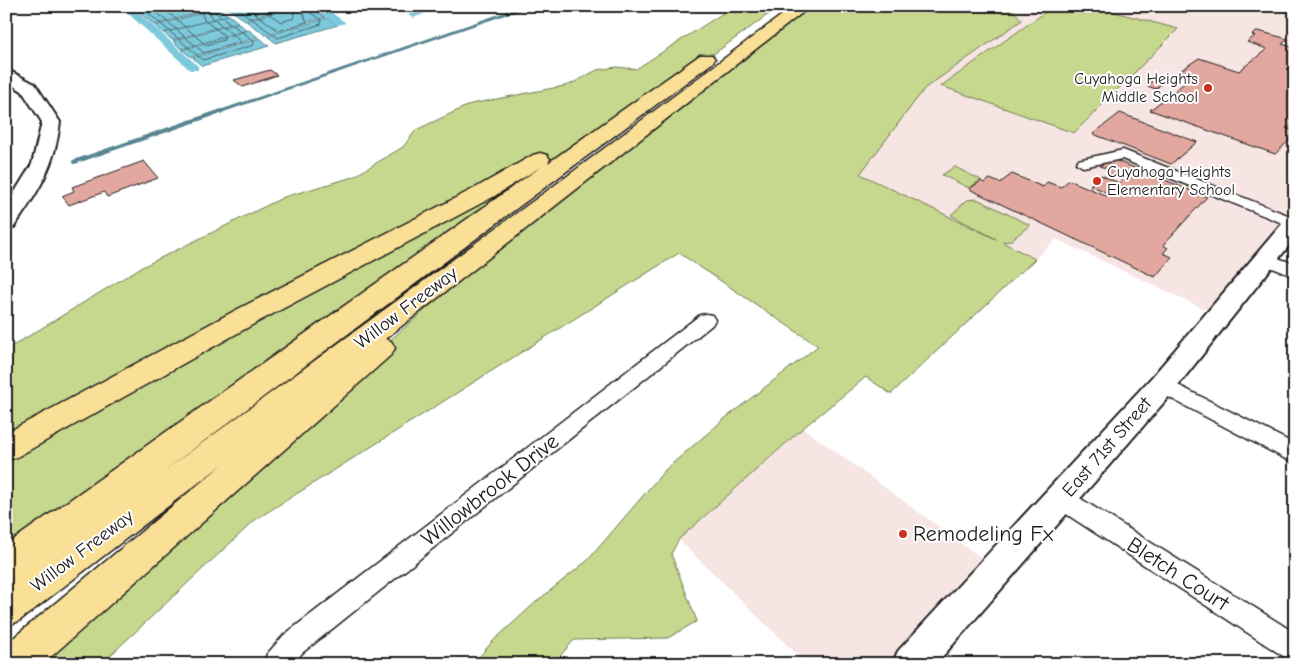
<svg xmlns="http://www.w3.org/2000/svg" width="1301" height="670" viewBox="0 0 1301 670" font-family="'Comic Neue',sans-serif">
	<rect width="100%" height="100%" fill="#fff"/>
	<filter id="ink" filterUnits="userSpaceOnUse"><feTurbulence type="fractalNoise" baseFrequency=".02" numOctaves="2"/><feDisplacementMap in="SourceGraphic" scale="10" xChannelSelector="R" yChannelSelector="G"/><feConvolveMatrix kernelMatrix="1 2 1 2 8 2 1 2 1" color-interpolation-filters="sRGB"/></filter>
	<g filter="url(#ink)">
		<path fill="#f6e5e2" d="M1009,6H1295V210L1219,316L1056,239L1035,259L860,174L925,88L1022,20Z
			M803,428L998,570L912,664H807L678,539Z"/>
		<path fill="#c6d88d" stroke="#717a54" d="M734,6H780L6,566V350L140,268L284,197L353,177L403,147L416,130L471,104L569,85L597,70L616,67L636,69Z
			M804,6H1009L1022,20L925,88L860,174L996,239L951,215L967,200L977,199L1030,225L1010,241L1002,242L1035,259L891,394L866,377L803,428L679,539L671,554L697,621L668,638L574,640L553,664H473L492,642L536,602L588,560L665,470L723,420L818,346L679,253L255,520L101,664H13L574,182Z
			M1054,6H1092L1178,29L1074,133L941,86Z
			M954,167H955L981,180L969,188L942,175Z"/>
		<path fill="#7cc9db" stroke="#56848f" d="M158,6H216L218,7L154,25L138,11Z
			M228,6H292L245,20L226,7Z
			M297,6H308L325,17L265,35L246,21Z
			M219,8L228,15L163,33L155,26Z
			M229,15L238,22L172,40L164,33Z
			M327,18L338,25L276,43L267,36Z
			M238,23L247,30L181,49L173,41Z
			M249,30L258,37L191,57L182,50Z
			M260,38L269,46L202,66L193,58Z"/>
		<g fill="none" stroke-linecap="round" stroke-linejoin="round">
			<path stroke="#426168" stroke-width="1" d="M140,6L203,60L254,45L253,40L215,12L214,6
				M149,6L204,53L241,42L211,16L208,6
				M161,6L206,45L224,40V35L204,20L200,6
				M234,6L278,38L321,24V20L308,11L306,6
				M245,6L279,31L307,22L300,6
				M258,6L281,22L294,18L293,6"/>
			<path stroke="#56848f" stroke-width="3" d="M219,112L527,6"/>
			<path stroke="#56848f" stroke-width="4" d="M74,162L222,111"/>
			<path fill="#7cc9db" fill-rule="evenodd" d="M120,6H131L198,66V70H190Z
				M310,6H322L346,23L337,25Z
				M429,6H444L413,18L408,15Z"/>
		</g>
		<path fill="#e2a8a0" stroke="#1c1c1c" d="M1258,31L1288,39L1282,44L1295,48V116L1292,119L1295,120V127L1286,128L1295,132V135L1275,154L1150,110L1191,78L1177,73L1199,58L1239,71L1267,49L1247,42L1255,36L1252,35Z
			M270,70L277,75L243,87L234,80Z
			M1154,79L1163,82L1156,89L1147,86Z
			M1120,113L1197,142L1171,164L1093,134Z
			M1110,158L1207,197L1163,245L1168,248L1163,253L1172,257L1155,277L969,189L981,181L984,183L990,179L1000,183L1012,174L1043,187L1047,182L1061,187L1069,180L1107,196L1108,193L1090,185L1101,175L1119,183L1123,179L1107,173L1110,170L1100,166Z
			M144,161L158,178L107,197L104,192L69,205L62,196L74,191L72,187Z"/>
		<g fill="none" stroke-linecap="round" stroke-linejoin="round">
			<defs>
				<path id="street" d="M1123,150L1295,218V228L1122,159L1083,167L1076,163L1078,160Z
					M1266,254L1295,264V277L1260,263L1258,259L1260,255Z
					M706,314L712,315L715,320L712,325L302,653L294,664H264L267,654L284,635L700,315Z
					M1162,377L1295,444V464L1155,390L1152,385L1155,380Z
					M1062,489L1070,492L1295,633V662L1286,658L1054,506L1051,499L1054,492Z"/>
				<path id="secondary" d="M6,69L35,84L60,122C55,166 39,191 14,227L6,229V206L32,164L42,122L22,91L6,81Z
					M1295,216V238L1172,393L936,664H892L898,651L1152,377L1287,218Z"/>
				<path id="highway" d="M794,6H811L385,339L391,341L395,348L391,355L43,664H6V644L223,464L19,621L6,626V585L12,581L6,583V545L542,166L493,197L254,324L17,457L6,461V433L236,310L477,187L533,155L540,153L547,155L550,159L548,163L700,55H712L715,59L712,63L161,473L566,177Z"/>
			</defs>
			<use href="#street" stroke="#1c1c1c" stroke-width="3"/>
			<use href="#secondary" stroke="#1c1c1c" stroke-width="4"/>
			<use href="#highway" stroke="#1c1c1c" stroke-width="3"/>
			<use href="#street" fill="#fff" fill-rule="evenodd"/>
			<use href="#secondary" fill="#fff" fill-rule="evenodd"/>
			<use href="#highway" fill="#fadf96" fill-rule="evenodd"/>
		</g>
	</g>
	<g fill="#c8321e" stroke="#fff" stroke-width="2">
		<circle cx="1208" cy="88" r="5"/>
		<circle cx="1097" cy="181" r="5"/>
		<circle cx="903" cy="534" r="5"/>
	</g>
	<g text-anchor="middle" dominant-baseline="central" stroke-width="4" stroke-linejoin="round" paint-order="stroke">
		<g font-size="16" fill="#1c1c1c" stroke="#fff" text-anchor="end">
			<text x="1198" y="79">Cuyahoga Heights<tspan x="1198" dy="18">Middle School</tspan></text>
			<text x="1107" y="172" text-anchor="start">Cuyahoga Heights<tspan x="1107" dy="18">Elementary School</tspan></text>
		</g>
		<g font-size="19" fill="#1c1c1c" stroke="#fff">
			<text transform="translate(406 308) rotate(-37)">Willow Freeway</text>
			<text transform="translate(1107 447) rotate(-49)">East 71st Street</text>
			<text transform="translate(82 551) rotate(-37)">Willow Freeway</text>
		</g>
		<g font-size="22" fill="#1c1c1c" stroke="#fff">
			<text transform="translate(490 490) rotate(-38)">Willowbrook Drive</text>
			<text transform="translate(1178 574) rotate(33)">Bletch Court</text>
		</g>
		<g font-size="22" fill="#1c1c1c" stroke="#fff" text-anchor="start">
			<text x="913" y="534">Remodeling Fx</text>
		</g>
	</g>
	<rect width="1301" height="670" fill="none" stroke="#fff" stroke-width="25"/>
	<rect x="12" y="12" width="1276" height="645" fill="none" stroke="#1c1c1c" stroke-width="2" filter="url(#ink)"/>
</svg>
